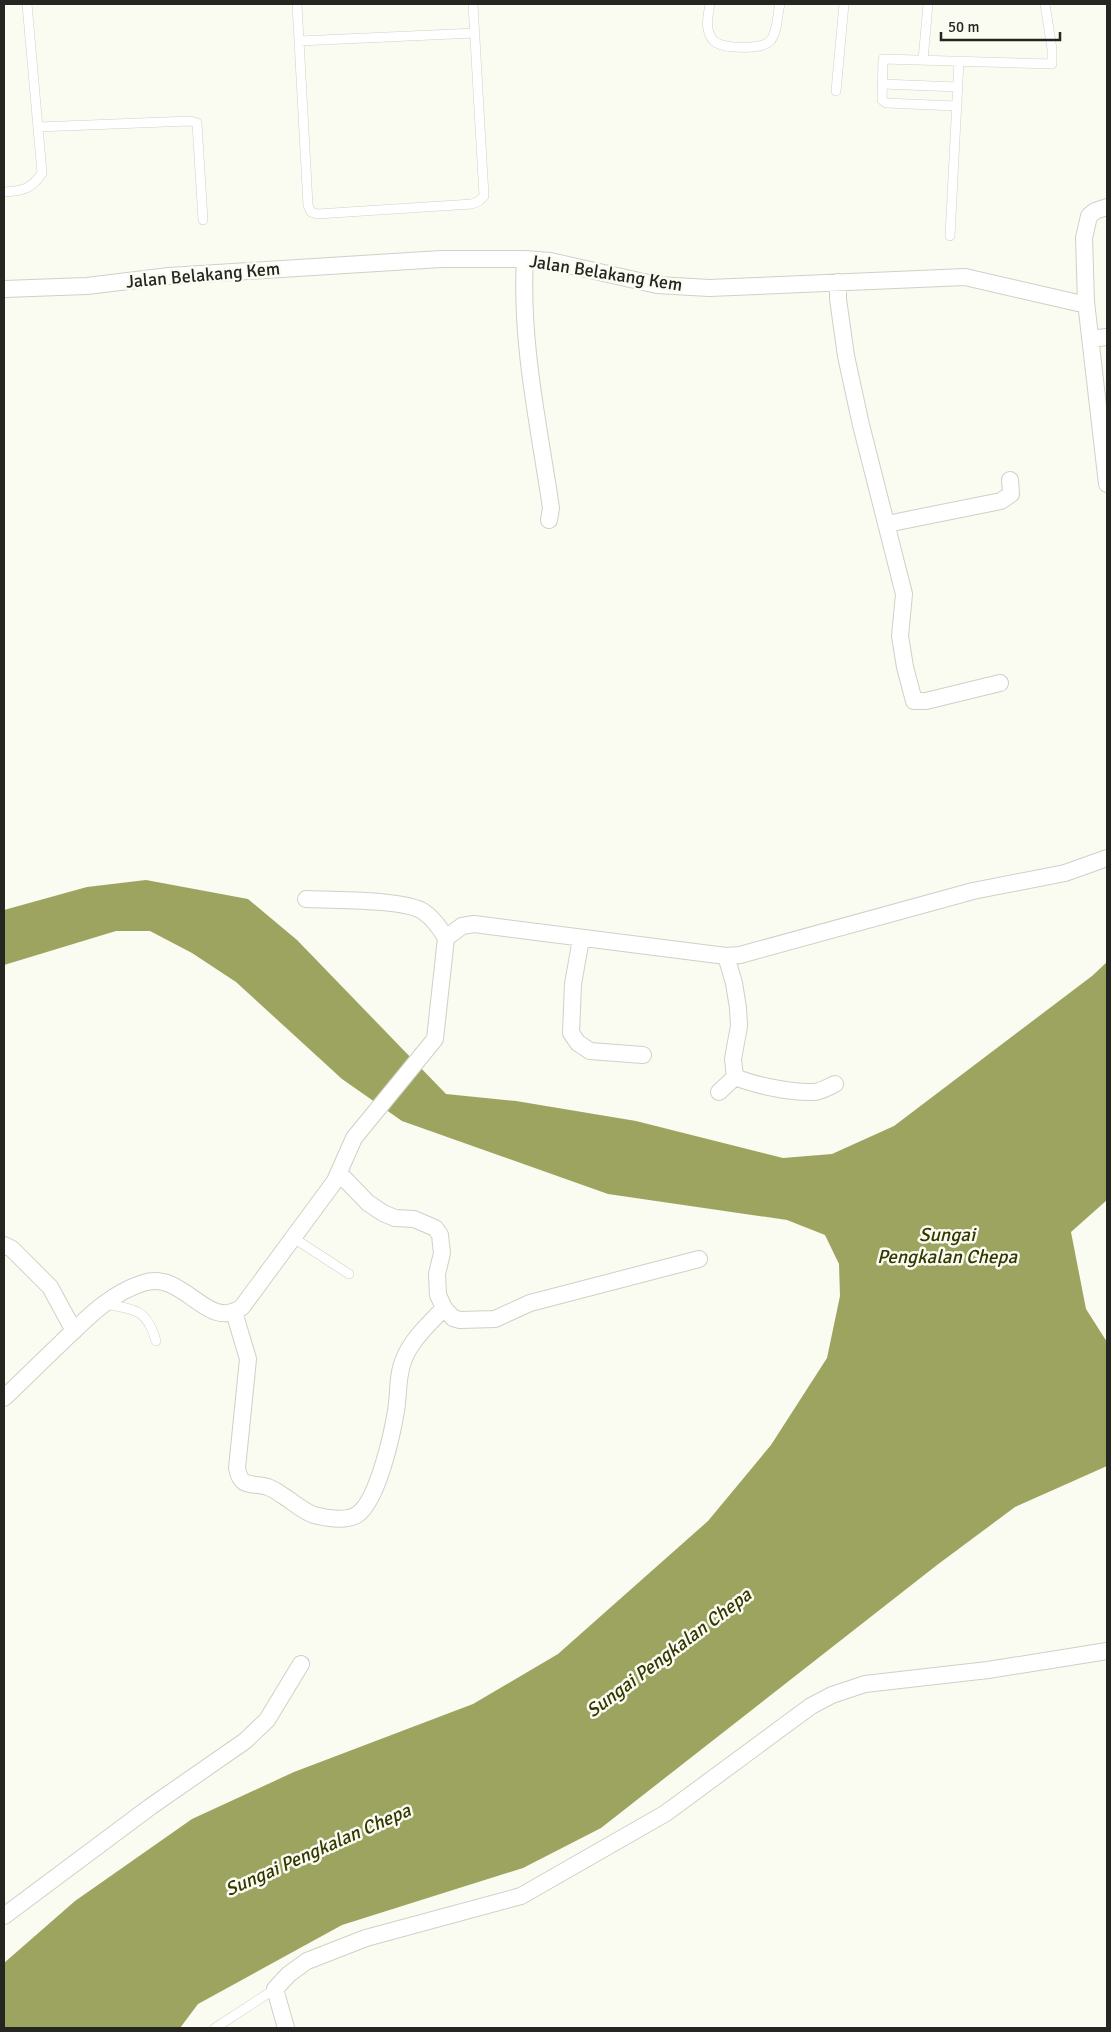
<svg xmlns="http://www.w3.org/2000/svg" width="1111" height="2032" viewBox="0 0 1111 2032" font-family="Signika,sans-serif">
	<rect width="100%" height="100%" fill="#fafbf1"/>
	<path fill="#9da45f" d="M146,880L248,899L297,940L446,1094L516,1101L636,1121L783,1158L832,1154L894,1126L1092,976L1107,962V1200L1071,1232L1086,1309L1107,1342V1466L1015,1507L937,1565L601,1828L523,1868L342,1925L198,2004L180,2028H4V1963L75,1901L192,1819L294,1772L473,1704L558,1654L708,1521L771,1445L827,1358L840,1296L839,1264L825,1235L787,1220L608,1194L402,1121L342,1079L236,982L192,953L150,931H116L4,965V910L87,887Z"/>
	<g fill="none" stroke-linecap="round" stroke-linejoin="round">
		<defs>
			<path id="lane" d="M297,4L308,205L311,212L317,214L472,204L479,201L484,196L473,4
				M710,4C708,16 704,31 714,41C722,49 762,50 770,41C778,32 777,15 780,4
				M299,41L475,33
				M923,60L928,4
				M883,84L957,87
				M836,91L844,4
				M956,106L886,103L882,100L883,59L1052,64V49L1045,4
				M38,127L190,121L197,123L203,220
				M4,192C22,191 32,189 42,173L27,4
				M950,236L959,61
				M292,1237L349,1274
				M104,1304C133,1309 147,1308 156,1341
				M215,2028L275,1989"/>
			<path id="street" d="M1107,207L1095,211L1089,216L1084,238L1086,302L1107,484
				M525,259C520,342 539,426 551,508L549,520
				M838,282V299L846,356L861,425L904,594L900,636L905,667L914,701H926L1000,683
				M4,289L87,286L169,276L441,259H525L550,261L657,285L709,288L965,277L1078,303L1086,302
				M1090,339L1107,337
				M887,524L1001,501L1011,494L1010,480
				M306,899C332,900 406,899 424,912C434,919 440,928 446,938
				M581,939L573,984L571,1033L578,1043L590,1051L643,1055
				M735,1077C754,1085 792,1093 813,1092C820,1092 828,1087 835,1084
				M719,1092L735,1077L733,1059L739,1026L738,1008L734,983L726,956
				M339,1173L368,1203L383,1213L395,1218L414,1219L435,1228L440,1235L442,1253L437,1274L438,1295L444,1308L453,1318L460,1320L495,1319L530,1303L699,1259
				M4,1245L12,1249L50,1287L74,1331
				M234,1312L248,1359L237,1468C241,1490 253,1482 268,1487C273,1489 278,1492 282,1495C292,1501 302,1511 314,1515C326,1518 347,1522 358,1514C378,1499 392,1435 396,1411C399,1394 397,1374 404,1359C411,1340 430,1323 444,1308
				M4,1398C23,1380 42,1361 61,1343C86,1319 109,1294 143,1283C184,1269 207,1333 242,1307L335,1181L354,1138L435,1039L446,938L462,926L474,924L726,956L740,955L973,891L1065,873L1107,858
				M4,1916L150,1807L245,1741L267,1720L301,1664
				M286,2028L275,1989L289,1974L307,1961L366,1938L521,1896L666,1813L811,1706L832,1695L865,1684L988,1670L1107,1651"/>
		</defs>
		<use href="#lane" stroke="#cfd1c7" stroke-width="10"/>
		<use href="#street" stroke="#cfd1c7" stroke-width="18"/>
		<use href="#lane" stroke="#fff" stroke-width="9"/>
		<use href="#street" stroke="#fff" stroke-width="16"/>
	</g>
	<g text-anchor="middle" dominant-baseline="central" stroke-width="5" stroke-linejoin="round" paint-order="stroke">
		<g font-size="18" fill="#252622" stroke="#fafbf1">
			<text transform="translate(606 273) rotate(9)">Jalan Belakang Kem</text>
			<text transform="translate(203 275) rotate(-5)">Jalan Belakang Kem</text>
		</g>
		<g font-size="19" font-style="italic" fill="#343700" stroke="#fafbf1">
			<text x="947" y="1235">Sungai<tspan x="947" dy="22">Pengkalan Chepa</tspan></text>
			<text transform="translate(669 1653) rotate(-37)">Sungai Pengkalan Chepa</text>
			<text transform="translate(318 1850) rotate(-24)">Sungai Pengkalan Chepa</text>
		</g>
	</g>
	<rect width="1111" height="2032" fill="none" stroke="#252622" stroke-width="10"/>
	<path d="M941 32v8h119v-8" fill="none" stroke="#252622" stroke-width="2.5"/>
	<text x="948" y="32" font-size="15" fill="#252622" stroke="#fafbf1" stroke-width="4" paint-order="stroke">50 m</text>
</svg>
